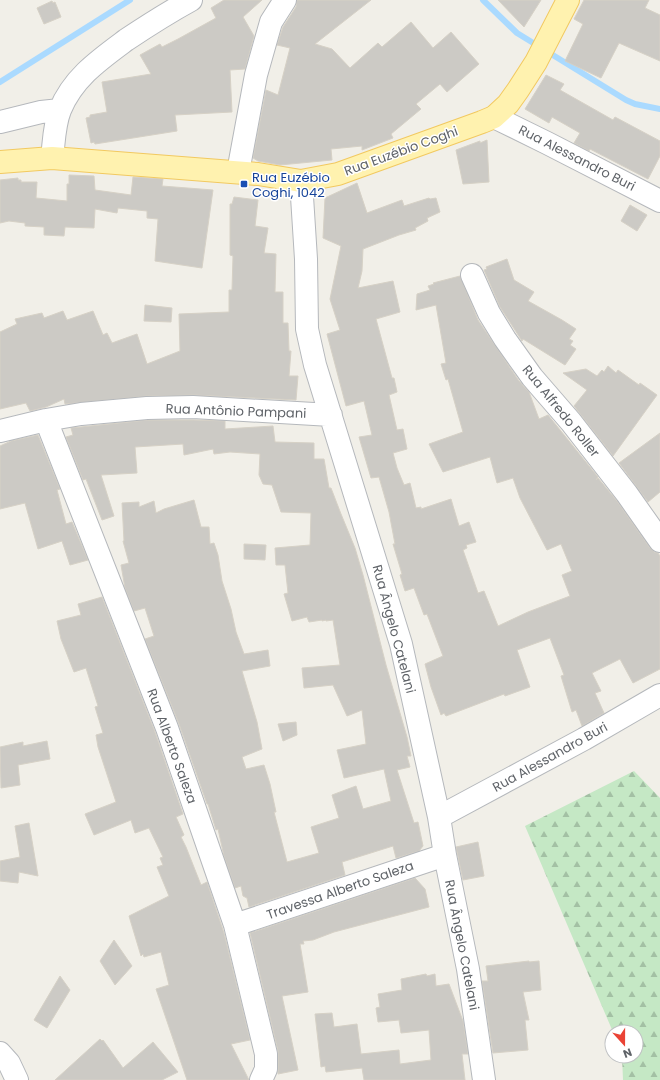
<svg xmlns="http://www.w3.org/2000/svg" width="660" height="1080" viewBox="0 0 660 1080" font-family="Poppins,sans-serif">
	<defs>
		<pattern id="forest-firs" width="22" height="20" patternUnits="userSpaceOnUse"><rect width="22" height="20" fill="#c5e8c5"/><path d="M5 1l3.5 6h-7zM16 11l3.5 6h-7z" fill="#a3c0a4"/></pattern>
	</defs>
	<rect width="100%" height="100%" fill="#f1efe8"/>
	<path fill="url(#forest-firs)" d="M634,771L660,798V1080H623L622,1056H636V1032H613L525,826Z"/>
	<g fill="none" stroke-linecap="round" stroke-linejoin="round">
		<path stroke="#aadaff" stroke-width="6" d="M483,0L517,33L626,100L635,104L660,109
			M0,82L130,0"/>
	</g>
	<path fill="#cccac5" stroke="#d6d1c6" d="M224,0H262L243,17L254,36L245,69L230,70L232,112L175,115L177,131L95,144L94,142L91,143L86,118L90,117V115L107,112L102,82L151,74L140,55L160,44L162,47L178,39L216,18L211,8Z
		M297,0H371L315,44L332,49L350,68L378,43L382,47L411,22L433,48L451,32L479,64L447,92L440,84L416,104L421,109L391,134L393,138L362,150V146L331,149L332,160L280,165L258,161L253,158L266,90L278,95L290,48L277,45L283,27L296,7Z
		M498,0H541L524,27Z
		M584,0H649L645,8L660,15V61L619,43L601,78L565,61L583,24L574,19Z
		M52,1L53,3L55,2L61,17L44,24L37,8Z
		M546,75L564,84L560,90L613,120L615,117L660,141V156L648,179L590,149L589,151L574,143L580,133L552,117L549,123L525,109Z
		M487,140L489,182L463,184L456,150L480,141V143Z
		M69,175L94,176L95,190L131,195L133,177L163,179L162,186L213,190L202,268L155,261L158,219L147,218V211L118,208L117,213L95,209L94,228L65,227L64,236L44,235V227L25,226V223L9,221L0,223V180L18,178V180H21V182H37L36,198L67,201V184H69Z
		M357,183L367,213L402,200L404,206L429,198L430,199L436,198L440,212L427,218L428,221L415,228L416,230L399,235L363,249L362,271L358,288L393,281L400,312L376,319L392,378H394L397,392L389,395L397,430L403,429L407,449L393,453L397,468L404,485L410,483L416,508L421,507V509L451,499L459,526L469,522L476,542L466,545L467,548L463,550L478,593L484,591L498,626L528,612L570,596L562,575L572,571L561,544L547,550L520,498L513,478L497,483L490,457L443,472L429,444L463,432L448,379L446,380L441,364L446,363L436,305L416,310L417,294L430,290L428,286L434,284L433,283L460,276L478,320L519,381L529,392L539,419L548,415L598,477L596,480L598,478L617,501L650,548L654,552L658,553L660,556V669L633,683L620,659L592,673L601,691L595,693L604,713L582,726L576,710L572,712L561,676L564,675L550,638L517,650L530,687L505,696L504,694L446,716L444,713L441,715L431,687L425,664L443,656L427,614L424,615L414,588L405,591L400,575L402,574L393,544H395L389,512L379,477L371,478L359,437L372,435L364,401L346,406L327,334L340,330L330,299L341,246L323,238L325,198Z
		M234,197L258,200L255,226L268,228L264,253L276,254L275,292H283V323H288L289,351H291L289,376H298L296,400L194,395L147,396L65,404L64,399L46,407L30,411L26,403L0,409V332L17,324L15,319L42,313L44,318L63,311L67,320L93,311L103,335L107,333L112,343L137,334L147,364L180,351L179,314L229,312V290H232L233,256L230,255V204H232Z
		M630,205L647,215L637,231L621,221Z
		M507,259L514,280L534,292L528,301L562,320L576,329L569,339L573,341L570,345L576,349L565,365L523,339L522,341L500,307L484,270L487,269L486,267Z
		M145,305L172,308L171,322L144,321Z
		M608,366L616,373L618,370L639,385L640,383L657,395L613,456L574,406L587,390L563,373L586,369L597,376L602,370L604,372Z
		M148,420H193L225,421V429L273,426L275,442L314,443V459H324L329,488H331L341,514L355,548L363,575L386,665L407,737L411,756H407L410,767L397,770L414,823L418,822L423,846L419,851L396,858L393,846L342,862L345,875L249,907L247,898L243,896L241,886L235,888L224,856L218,829L216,830L208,804H207L179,724L145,639L154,636L145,608L134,611L125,588L121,565L129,563L123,541H124L122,503L139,502V507L154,501L156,513L164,509L194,500L201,527H209L210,544L214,543L218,555L222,581L231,609L236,632L244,654L268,650L270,666L242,671L257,722L262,749L242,757L246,769L264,765L270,784L276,812H274L287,862L319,853L311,827L339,818L332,795L356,786L363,809L391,801L384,769L344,778L337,750L366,744L362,710L347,716L333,685L304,688L302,668L340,665L333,620L326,621V620L322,621V620L309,622L307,617L292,621L284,594L288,593L285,565H276L275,548L310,545L311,513L281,512L272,485L263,484L259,475L260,454L230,452L214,454L213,449L184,455L183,444L135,447L137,473L101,475L114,516L102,520L86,479L83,480L66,437L73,435L71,428Z
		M660,433V492L648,502L619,463Z
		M38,435L60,489L57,490L66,524L72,522L88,560L70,565L62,541L38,549L25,503L0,509V446L11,441Z
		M244,544L266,545L265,560L244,559Z
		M102,597L155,732L183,814L176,817L184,835L181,837L186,847L201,885L207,882L224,933L250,1040L231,1044L249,1080H187L156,989L169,985L161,952L144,957L143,954L141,956L129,916L169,896L157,867L163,865L160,858L163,857L149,828L135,833L131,820L94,835L85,814L116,802L98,747L96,735L103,733L95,707L98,706L86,668L74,672L61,639L57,621L81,615L78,604Z
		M296,722L297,735L283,741L278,724Z
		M47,741L50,759L18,765L20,785L1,788L0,747L23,742V746Z
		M29,823L38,876L19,872L18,883L0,881V861L20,857L15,826Z
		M478,842L484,876L463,880L456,847Z
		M415,878L425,889L429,907L334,932L313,940L303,941L304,944H300L308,992L282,996L298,1070L278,1074V1051L250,933Z
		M114,940L132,966L115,985L100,961Z
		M529,961V962L539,961L541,990L523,992L529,1020H525L528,1050L493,1053L482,981H488L486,966Z
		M426,974L427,976L435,974L436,986L449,984L463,1021L468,1054H462L465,1080H364L362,1068L326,1072L325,1066L321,1067L315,1014L332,1013L334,1027L357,1024L361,1054L399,1050L400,1064L431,1060L429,1030L401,1033L399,1020L378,1022L376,1008L380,1007L378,994L402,990L401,979Z
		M60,976L70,990L47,1028L34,1020Z
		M100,1039L102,1041L103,1040L123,1068L153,1042L178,1072L162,1080H55Z"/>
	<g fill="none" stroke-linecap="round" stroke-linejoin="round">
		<defs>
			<path id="minor" d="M494,117L547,143L660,201
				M0,122L41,112L60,110
				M52,158C54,142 54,125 60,110C73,78 99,60 126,40C147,26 169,12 191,0
				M238,172L256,75L271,22L285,0
				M301,181L306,259L307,329L315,365L401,644L439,817L445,855L468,969L484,1080
				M472,275L489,313L505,339L532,377L571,422L627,494L660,541
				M46,420L167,728L235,925L266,1054V1069L261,1080
				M0,431L46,420L81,414L147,408L193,407L331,415
				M439,817L584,739L660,695
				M235,925L445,855
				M0,1053L9,1063L17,1080"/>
			<path id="major" d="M0,162L52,158L258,174L301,181L338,174L482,122L494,117L508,104L518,90L536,62L568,0"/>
		</defs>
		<use href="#minor" stroke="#b5b8bc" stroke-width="24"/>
		<use href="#major" stroke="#f2c960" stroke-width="24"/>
		<use href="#minor" stroke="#fff" stroke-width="22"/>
		<use href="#major" stroke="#fff2af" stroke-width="22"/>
	</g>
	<rect fill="#1a4fb4" stroke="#fff" stroke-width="1.5" x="240" y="180" width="8" height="8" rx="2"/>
	<g text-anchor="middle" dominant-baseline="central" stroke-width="3" stroke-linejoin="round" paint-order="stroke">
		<g font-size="13" fill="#5f6368" stroke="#fff">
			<text transform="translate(401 151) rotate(-20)">Rua Euzébio Coghi</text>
			<text transform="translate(577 158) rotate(27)">Rua Alessandro Buri</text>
			<text transform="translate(236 411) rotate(2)">Rua Antônio Pampani</text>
			<text transform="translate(561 411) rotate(51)">Rua Alfredo Roller</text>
			<text transform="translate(394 629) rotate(75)">Rua Ângelo Catelani</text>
			<text transform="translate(172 746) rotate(70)">Rua Alberto Saleza</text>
			<text transform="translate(550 757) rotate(-29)">Rua Alessandro Buri</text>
			<text transform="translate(340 890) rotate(-19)">Travessa Alberto Saleza</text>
			<text transform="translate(462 945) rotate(79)">Rua Ângelo Catelani</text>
		</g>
		<g font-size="13" fill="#164399" stroke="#fff" text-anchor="start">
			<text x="252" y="177">Rua Euzébio<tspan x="252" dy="15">Coghi, 1042</tspan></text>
		</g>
	</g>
	<g transform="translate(624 1044) rotate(159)"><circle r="19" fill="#ffffff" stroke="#bfc1c3"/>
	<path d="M0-3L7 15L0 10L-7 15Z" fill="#ea4335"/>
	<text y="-6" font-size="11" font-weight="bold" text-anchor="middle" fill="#5f6368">N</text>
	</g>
</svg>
